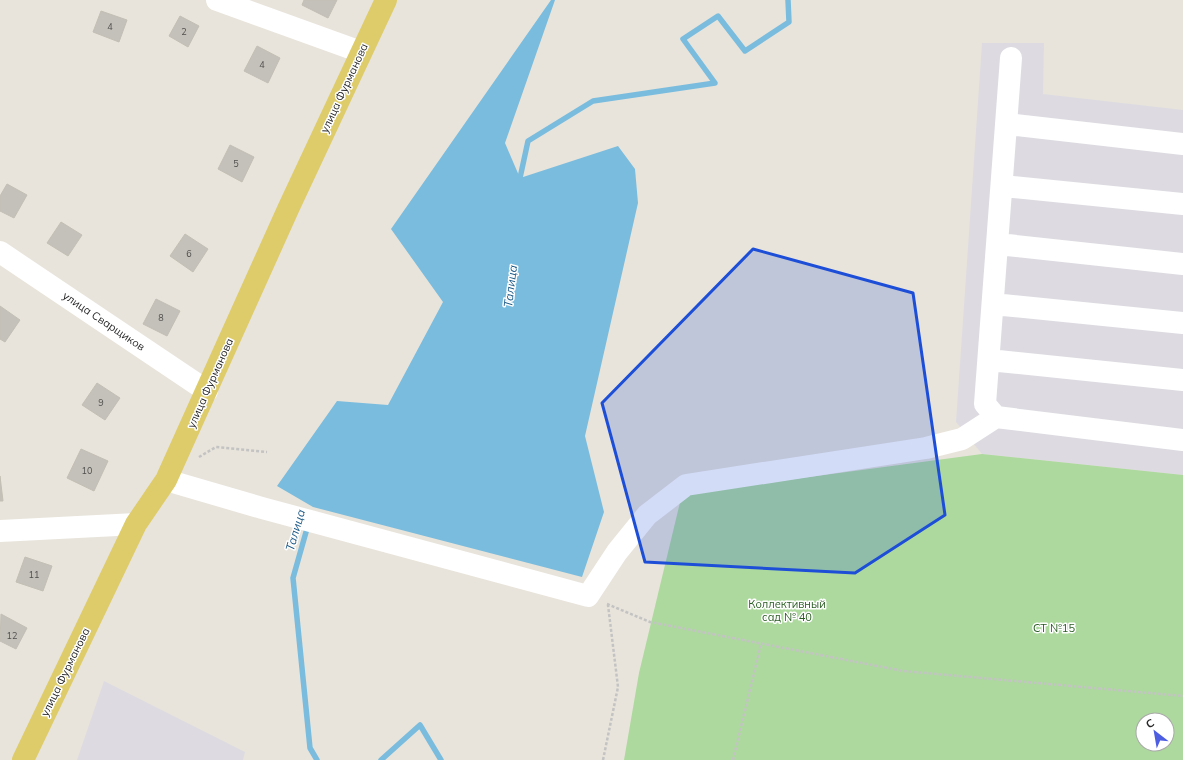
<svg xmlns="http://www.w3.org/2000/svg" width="1183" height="760" viewBox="0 0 1183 760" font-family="Mulish,sans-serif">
	<rect width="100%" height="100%" fill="#e8e4db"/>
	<path fill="#dddbe1" d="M982,43H1044L1043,94L1183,110V475L982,454L956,422Z
		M104,681L245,752L243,760H77Z"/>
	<path fill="#add99e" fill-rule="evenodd" d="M982,454L1183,475V760H624L639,673L682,494ZM1143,720H1167V744H1143Z"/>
	<path fill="#7abcde" d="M551,0H555L505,143L520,178L618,146L635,169L638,203L585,436L604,512L582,577L313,507L277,486L337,401L388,405L443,302L391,229Z"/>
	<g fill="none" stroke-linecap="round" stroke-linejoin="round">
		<path stroke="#7abcde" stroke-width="5.5" d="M523,184L520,178L528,141L593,101L715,83L683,39L718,16L745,51L789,22L788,0
			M308,525L293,578L310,748L317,760
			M381,760L420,725L441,760"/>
	</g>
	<path fill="#c4c0ba" stroke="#c3bfb5" d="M304,0H337L328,18L302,5Z
		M101,11L127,20L119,42L93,32Z
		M180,16L199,26L188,47L169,36Z
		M257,46L280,58L268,83L244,71Z
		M230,145L254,157L242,182L218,169Z
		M7,184L27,195L14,218L0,211V196Z
		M61,222L82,235L68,256L47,243Z
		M185,234L208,249L193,272L170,256Z
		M156,299L180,311L167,336L143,324Z
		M0,306L20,320L5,342L0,339Z
		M97,383L120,398L105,420L82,405Z
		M81,449L108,461L94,491L67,478Z
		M0,476L3,501H0Z
		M25,557L52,566L43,591L16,582Z
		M1,614L27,628L16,649L0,641Z"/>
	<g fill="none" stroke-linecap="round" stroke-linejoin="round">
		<path stroke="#c3c3c3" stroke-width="2.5" stroke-dasharray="3 2" stroke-linecap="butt" d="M199,457L216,447L267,452
			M607,604L650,622L903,671L1183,696
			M603,760L618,687L608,605
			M733,760L761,644"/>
		<path stroke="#fff" stroke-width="22" d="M217,0L361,52
			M1007,124L1183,144
			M1003,186L1183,204
			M998,244L1183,264
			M0,252L207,391
			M993,304L1183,323
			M989,360L1183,380
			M996,417L985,404L1011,58
			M166,480L262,508L588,596L617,552L647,515L686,485L926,448L962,439L996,417L1183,440
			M0,531L136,524"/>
		<path stroke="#decc6a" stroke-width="22" d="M23,760L136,524L166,480L289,207L386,0"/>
	</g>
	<path fill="#1d4ed8" fill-opacity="0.2" stroke="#1d4ed8" stroke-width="3" stroke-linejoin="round" d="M753,249L913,293L945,515L855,573L645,562L602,403Z"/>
	<g text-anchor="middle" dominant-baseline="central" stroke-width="3" stroke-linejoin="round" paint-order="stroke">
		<g font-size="9" fill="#4f4e4c">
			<text x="110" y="26">4</text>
			<text x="184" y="31">2</text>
			<text x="262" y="64">4</text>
			<text x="236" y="163">5</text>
			<text x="189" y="253">6</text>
			<text x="161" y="317">8</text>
			<text x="101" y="402">9</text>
			<text x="87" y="470">10</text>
			<text x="34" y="574">11</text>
			<text x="12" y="635">12</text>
		</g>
		<g font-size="11" fill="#282828" stroke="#fff">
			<text transform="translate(344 88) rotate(-65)">улица Фурманова</text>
			<text transform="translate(104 321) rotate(34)">улица Сварщиков</text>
			<text transform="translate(210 383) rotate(-66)">улица Фурманова</text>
			<text transform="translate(65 672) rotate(-64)">улица Фурманова</text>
		</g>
		<g font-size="11" fill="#295b22" stroke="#fff">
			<text x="787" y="604">Коллективный<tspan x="787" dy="13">сад № 40</tspan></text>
			<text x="1054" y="628">СТ №15</text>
		</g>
		<g font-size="12" font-style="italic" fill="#1d5a86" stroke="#fff">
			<text transform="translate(510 286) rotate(-83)">Талица</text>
			<text transform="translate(295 530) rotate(-74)">Талица</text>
		</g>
	</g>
	<g transform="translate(1155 732) rotate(329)"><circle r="19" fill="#ffffff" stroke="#a9a9a9"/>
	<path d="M0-3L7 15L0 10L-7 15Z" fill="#4e5ee3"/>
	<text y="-6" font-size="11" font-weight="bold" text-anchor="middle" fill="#282828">С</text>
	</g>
</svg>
